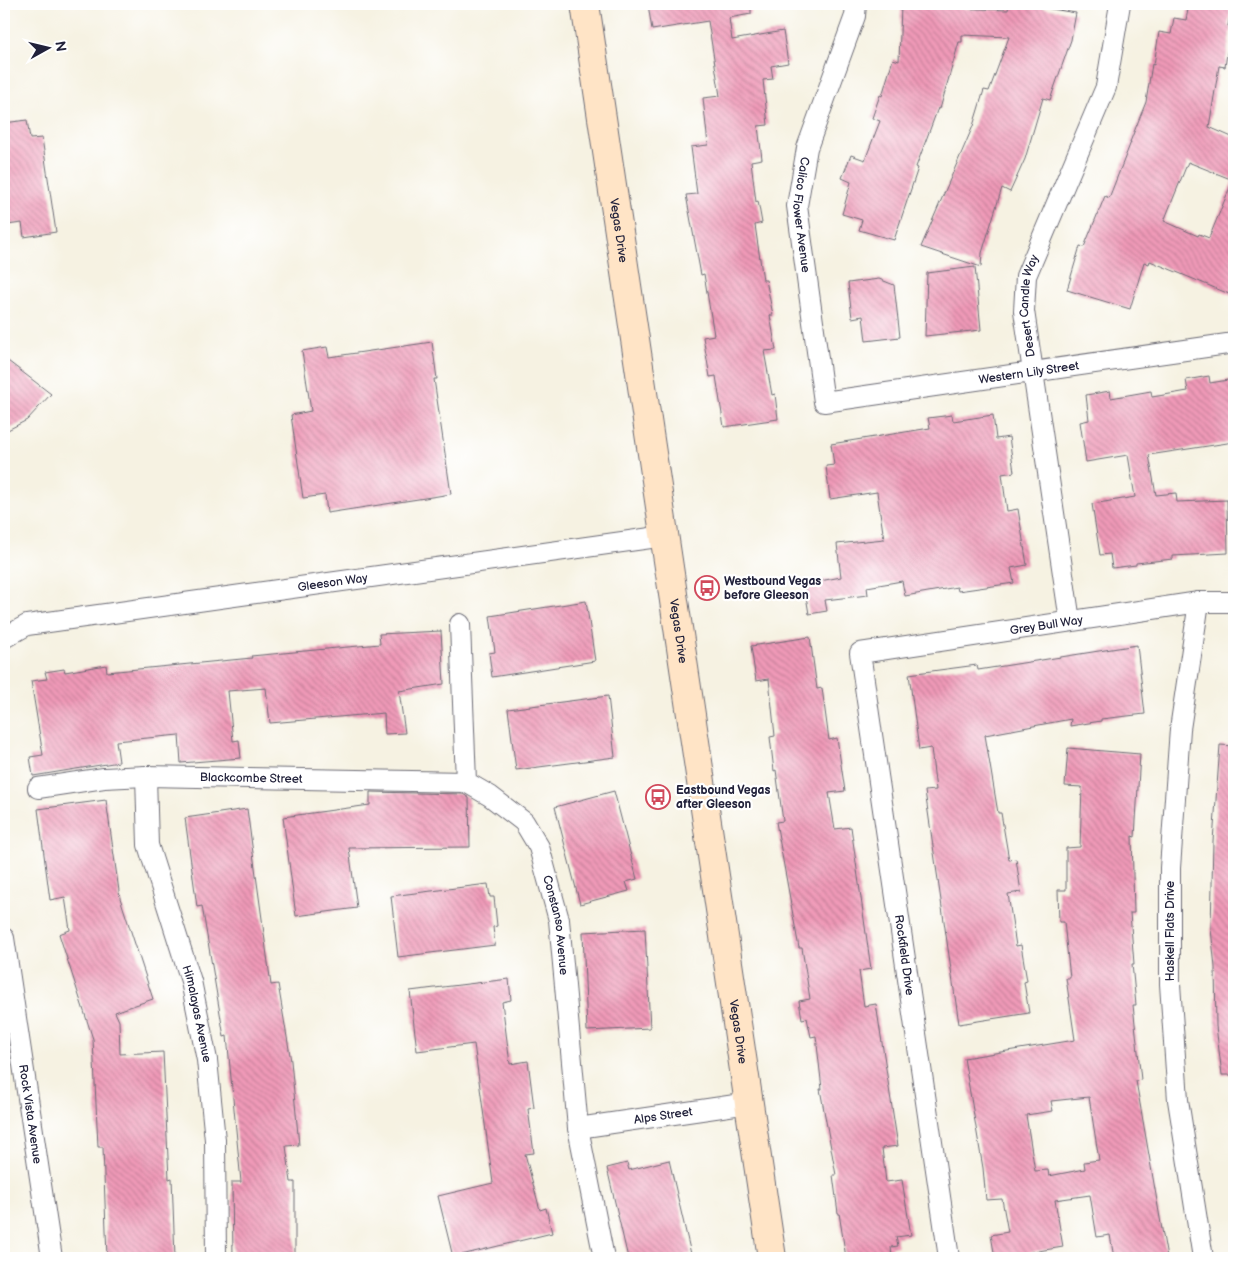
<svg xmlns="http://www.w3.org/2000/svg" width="1238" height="1262" viewBox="0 0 1238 1262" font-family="'Balsamiq Sans',sans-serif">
	<defs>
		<pattern id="building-back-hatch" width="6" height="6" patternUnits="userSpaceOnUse" patternTransform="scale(1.25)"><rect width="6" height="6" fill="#f09ab8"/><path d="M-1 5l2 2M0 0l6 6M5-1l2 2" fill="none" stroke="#c27d97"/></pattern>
	</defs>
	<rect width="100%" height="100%" fill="#fff"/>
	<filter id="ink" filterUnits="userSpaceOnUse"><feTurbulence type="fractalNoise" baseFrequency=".02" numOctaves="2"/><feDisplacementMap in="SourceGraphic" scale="10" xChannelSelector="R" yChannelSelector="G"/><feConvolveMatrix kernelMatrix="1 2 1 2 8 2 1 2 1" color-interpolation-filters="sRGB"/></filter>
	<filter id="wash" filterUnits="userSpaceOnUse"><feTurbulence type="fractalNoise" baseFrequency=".0096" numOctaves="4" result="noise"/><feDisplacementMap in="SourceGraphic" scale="20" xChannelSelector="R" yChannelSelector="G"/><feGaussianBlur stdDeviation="1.12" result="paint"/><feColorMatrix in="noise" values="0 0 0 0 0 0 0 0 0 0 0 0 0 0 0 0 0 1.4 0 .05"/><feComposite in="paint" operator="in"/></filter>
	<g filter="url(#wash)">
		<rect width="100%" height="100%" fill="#f6f2e2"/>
		<g id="blocks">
			<path fill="url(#building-back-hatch)" fill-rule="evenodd" d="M648,4H751V14L729,18L732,40L783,31L788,63L771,66L773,79L763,80L768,125L758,126L762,159L751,161L756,202L758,201L762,223L755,225L763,280H766L773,315H770L776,350L764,351L772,395L775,394L778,419L724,427L716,376L710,377L703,337L714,335L704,274L701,275L686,195L697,194L691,147L708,145L703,98L720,96L708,21L652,30Z
				M1009,4H1021L1076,13L1071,40L1050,100L1043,98L1025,159L1010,192L1002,188L982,253L981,267L921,247L973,126L984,90L989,91L1009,37L962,35V42H959L940,109L938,108L916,167L918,168L894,240L859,230L862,220L842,214L851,182L842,178L851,155L865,160L880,121L872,118L880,95L882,96L893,59L899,61L901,6L1008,10Z
				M1189,4H1232L1228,26L1231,27L1225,67L1219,66L1209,127L1234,138V296L1150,261L1149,264L1144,262L1130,309L1067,290L1080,246L1084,247L1105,196L1109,198L1131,142H1130L1146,102L1152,64L1154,65L1159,32L1171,34L1174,18L1186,20ZM1188,162L1233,180L1209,238L1199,234L1198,236L1164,221Z
				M27,120L30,139L42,138L56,232L24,237L22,223L7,225L4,202V123Z
				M975,267L981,330L925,336L927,273Z
				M879,279L894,285L900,337L866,341L863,316L852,318L848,283Z
				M432,342L437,379H434L451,494L327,513L325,495L303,498L291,415L311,411L302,351L327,347L329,357Z
				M4,358L51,394L27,420L4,432Z
				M1209,376L1210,383L1234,379V442L1149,455L1156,495L1176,493L1177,502L1227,500L1228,553L1173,556V559L1136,563V565L1112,568L1110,554L1100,555L1092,504L1135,497L1128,455L1086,462L1080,422L1089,420L1086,395L1110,391L1111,398L1151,391L1152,397L1188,391L1186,380Z
				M952,415L953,421L993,415L996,439L1009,437L1014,472L1002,474L1007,511L1018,509L1027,565L1011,568L1014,583L958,591L957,587L905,596L902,581L867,587L868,595L825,600L827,611L809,614L804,584L841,577L837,544L884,539L877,492L830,499L826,466L834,465L831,444L930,428L928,418Z
				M586,601L595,661L492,677L489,653L495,652L490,616Z
				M441,631L444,684L399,691L405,733L385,734L384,713L270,723L266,688L228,691L233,741L239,740L241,758L181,763L179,735L116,741L119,762L33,776L30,757L43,755L31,681L47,679L45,672L64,669L65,672L106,665L107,672L252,658L251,656L380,644L379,634Z
				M810,637L817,689L822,688L829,740L837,738L845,791L829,793L835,829L851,827L871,969L859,971L864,1006L876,1004L898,1146L882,1148L886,1182L902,1180L911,1235L896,1237L898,1246L891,1247L892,1258H846L839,1213H838L833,1175H836L820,1089H822L816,1036L811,1037L807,1018L802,1019L799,1001L810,999L802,948H799L776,822L783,821L776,770L774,771L770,737L775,736L769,679L756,681L751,646Z
				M1137,645L1145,714L1101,719V721L1070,726L1071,719L985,735L998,813H1001L1009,860L1016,859L1021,892L1008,894L1016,946L1021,945L1027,981L1024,982L1029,1013L959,1024L925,791L936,790L931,748L919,750L909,674L977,665L978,670Z
				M608,696L615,757L516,770L508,709Z
				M1220,745L1234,746V1075H1222L1216,1026L1215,967L1211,929L1213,841Z
				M1068,748L1140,754L1135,837L1132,836L1134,913H1130L1134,964H1132L1136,1005H1133L1141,1080L1136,1081L1167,1258H1114L1110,1235L1097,1237L1090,1195L1055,1200L1063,1247L995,1258L991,1235L1008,1232L1002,1199L986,1200L983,1168L964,1058L1075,1040L1066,978H1070L1064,922H1059L1058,890H1066V848L1080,847L1082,787L1065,786ZM1089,1097L1099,1160L1084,1162L1085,1169L1049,1176L1048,1170L1035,1171L1026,1115L1053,1111L1051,1101Z
				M614,791L637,879L626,882L629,891L580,904L555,807Z
				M370,792L463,794L469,798L470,847L349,848L357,908L296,916L283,817L370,805Z
				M106,800L120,898L153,999L115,1012L119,1021L120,1054L163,1052L169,1179L172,1178L175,1258H107L103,1147H98L93,1039L59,934L70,930L65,897L50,900L38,809Z
				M247,809L271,985L278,984L291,1061L299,1145L286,1146L291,1182H295V1258H233L232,1182H241L227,1036L224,1037L202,906L197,907L185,818Z
				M488,884L490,897H494L497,926L493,927L495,945L398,957L391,896Z
				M645,929L650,1028L587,1031L583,932Z
				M509,979L511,1000L502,1002L510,1064L528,1061L534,1108L528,1109L534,1153L525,1154L540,1210L546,1208L552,1233L453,1257L438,1196L493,1183L474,1044L417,1051L410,991Z
				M669,1160L691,1254L672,1258H628L607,1168L627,1163L629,1170Z"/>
		</g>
	</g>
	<g filter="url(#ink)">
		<use href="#blocks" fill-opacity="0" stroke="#6c6b75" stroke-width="1"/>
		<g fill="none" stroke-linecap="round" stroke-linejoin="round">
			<defs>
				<g id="minor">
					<path id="s1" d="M856,4L855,16L807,148L797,206L824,402L1234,343"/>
					<path d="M1199,602L1180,729L1170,868V984L1178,1100L1203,1258"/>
					<path id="s2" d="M1070,621L1024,311L1026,276L1106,87L1120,4"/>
					<path id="s3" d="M460,624L466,782L490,796L524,822L539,847L559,920L578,1128L604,1258"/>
					<path id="s4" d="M4,638L27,625L665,536"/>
					<path id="s5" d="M146,776L148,845L191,981L207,1060L215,1140L216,1258"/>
					<path id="s6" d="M38,788L104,778L146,776L466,782"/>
					<path id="s7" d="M4,938L52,1258"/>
					<path id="s8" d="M578,1128L749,1103"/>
					<path id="s9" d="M949,1258L860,653L1199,602H1234"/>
				</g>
				<g id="secondary">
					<path id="s10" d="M585,4L772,1258"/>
				</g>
			</defs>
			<use href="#minor" stroke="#6c6b75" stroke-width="22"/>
			<use href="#secondary" stroke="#6c6b75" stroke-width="30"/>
			<use href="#minor" stroke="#fff" stroke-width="20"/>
			<use href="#secondary" stroke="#ffe4c6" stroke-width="28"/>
		</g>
	</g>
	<defs>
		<symbol id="bus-ring" viewBox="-11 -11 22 22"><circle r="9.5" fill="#fff" stroke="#d1495b" stroke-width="1.5"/><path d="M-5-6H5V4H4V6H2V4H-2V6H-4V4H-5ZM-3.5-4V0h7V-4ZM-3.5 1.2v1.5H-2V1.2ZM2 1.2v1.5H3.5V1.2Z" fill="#d1495b"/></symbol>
	</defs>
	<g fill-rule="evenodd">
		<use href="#bus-ring" x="693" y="574" width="28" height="28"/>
		<use href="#bus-ring" x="644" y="783" width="28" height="28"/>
	</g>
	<g text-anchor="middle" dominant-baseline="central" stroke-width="4.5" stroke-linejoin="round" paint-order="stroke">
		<g font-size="12" fill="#22223b" stroke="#fff">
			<text stroke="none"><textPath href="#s1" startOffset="220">Calico Flower Avenue</textPath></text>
			<text stroke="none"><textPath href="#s10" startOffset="229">Vegas Drive</textPath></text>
			<text stroke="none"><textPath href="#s2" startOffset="319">Desert Candle Way</textPath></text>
			<text stroke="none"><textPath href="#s1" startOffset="616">Western Lily Street</textPath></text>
			<text stroke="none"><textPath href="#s4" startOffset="335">Gleeson Way</textPath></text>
			<text stroke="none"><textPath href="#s9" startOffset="800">Grey Bull Way</textPath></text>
			<text stroke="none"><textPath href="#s10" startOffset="634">Vegas Drive</textPath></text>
			<text stroke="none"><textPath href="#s6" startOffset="214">Blackcombe Street</textPath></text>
			<text stroke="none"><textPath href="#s3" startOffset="338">Constanso Avenue</textPath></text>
			<text transform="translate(1170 931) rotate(-90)">Haskell Flats Drive</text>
			<text transform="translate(904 955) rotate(82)">Rockfield Drive</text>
			<text stroke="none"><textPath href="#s5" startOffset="245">Himalayas Avenue</textPath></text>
			<text stroke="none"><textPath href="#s10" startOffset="1039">Vegas Drive</textPath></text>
			<text stroke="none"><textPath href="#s7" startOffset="178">Rock Vista Avenue</textPath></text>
			<text stroke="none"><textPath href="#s8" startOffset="86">Alps Street</textPath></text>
		</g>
		<g font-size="12" font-weight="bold" fill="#22223b" stroke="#fff" text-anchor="start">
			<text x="724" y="581">Westbound Vegas<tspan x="724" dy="14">before Gleeson</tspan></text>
			<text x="676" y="790">Eastbound Vegas<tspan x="676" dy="14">after Gleeson</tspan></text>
		</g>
	</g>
	<rect width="1238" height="1262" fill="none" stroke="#fff" stroke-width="20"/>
	<g transform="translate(48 48) rotate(82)" stroke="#ffffff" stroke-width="4" paint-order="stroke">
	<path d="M0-4L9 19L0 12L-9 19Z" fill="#22223b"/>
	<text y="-8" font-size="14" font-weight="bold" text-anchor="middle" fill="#22223b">N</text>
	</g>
</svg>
